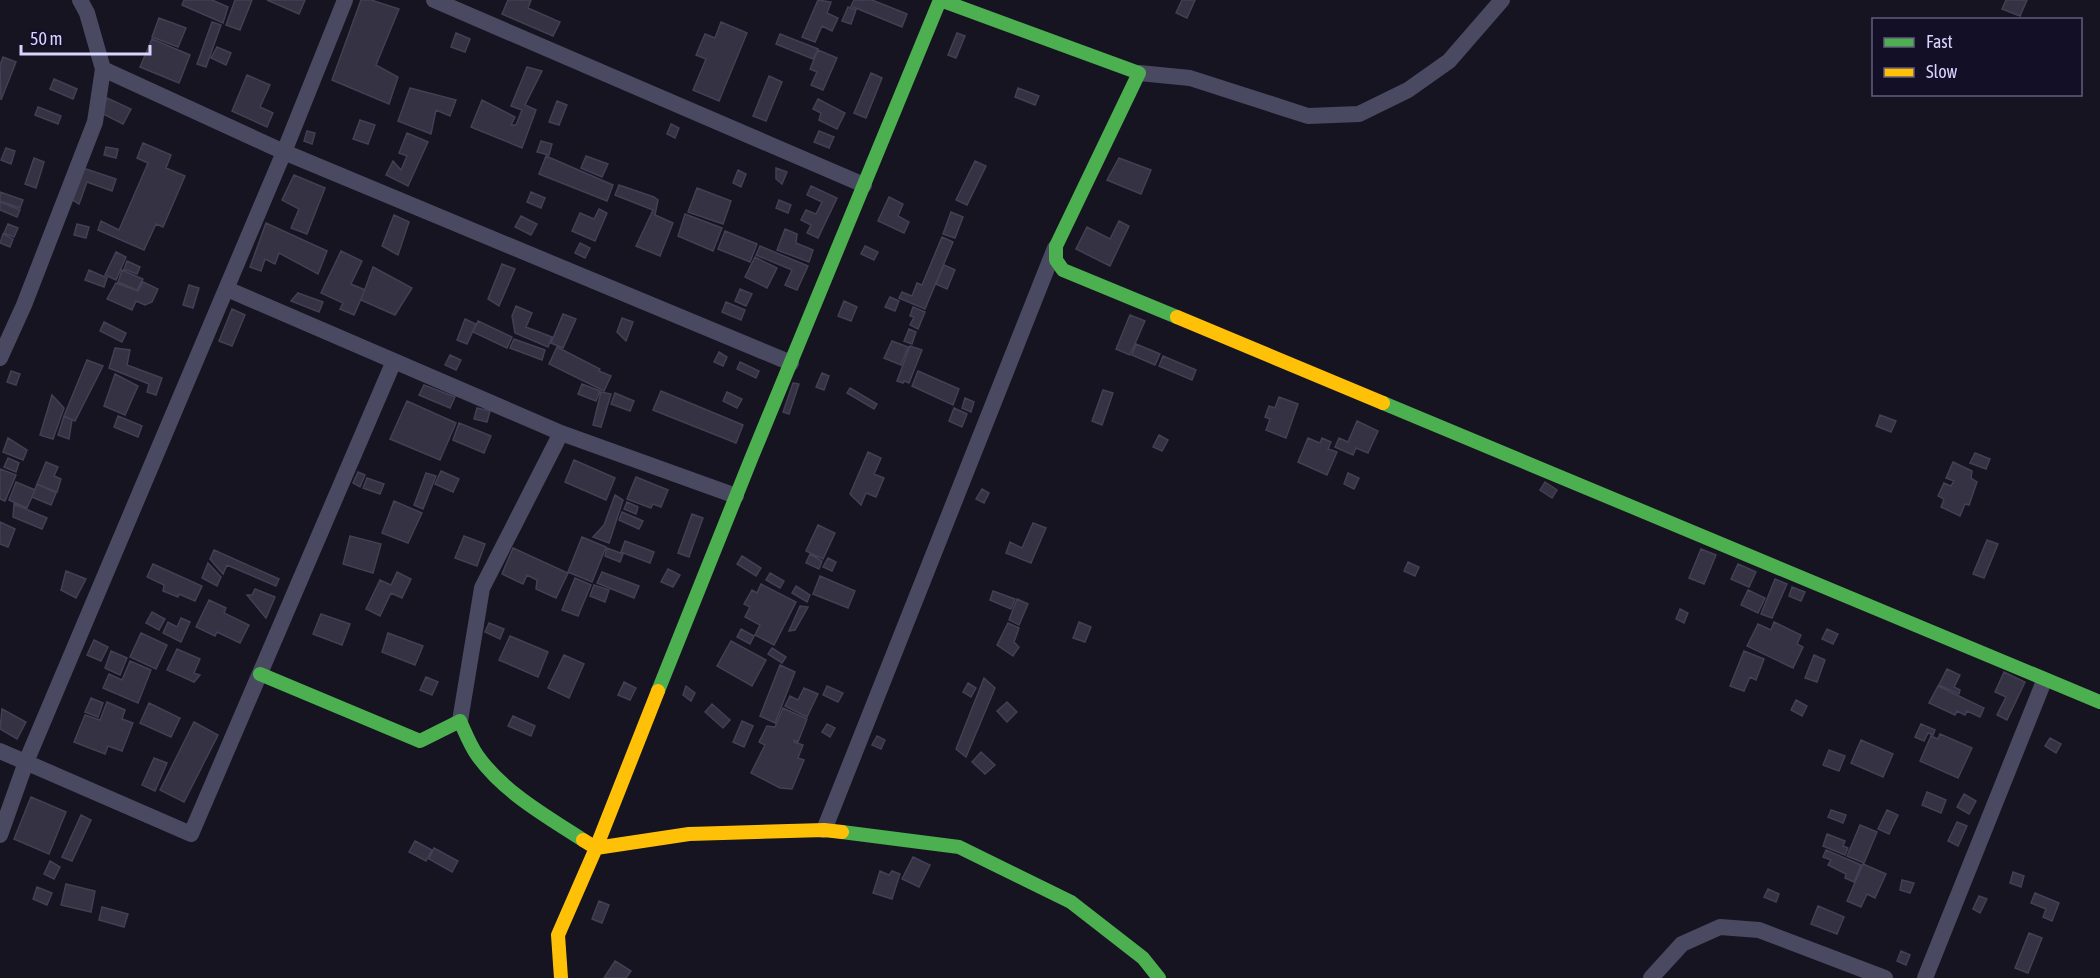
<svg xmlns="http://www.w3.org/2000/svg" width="2100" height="978" viewBox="0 0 2100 978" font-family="'Asap Condensed',sans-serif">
	<rect width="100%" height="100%" fill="#161421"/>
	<path fill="#343243" stroke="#433f54" stroke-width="1.5" d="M184,0H212L228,7L223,23L182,5Z
		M235,0H252L240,30L226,25Z
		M267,0H305L299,14Z
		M361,0H371L399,9L376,65L398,77L389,104L332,80Z
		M508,0H531L528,8L560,22L553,36L502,14Z
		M818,0L831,2L827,13L838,18L832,31L822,26L815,42L802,37Z
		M854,0H872L907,14L902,27L851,6Z
		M1182,0H1195L1187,18L1176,13Z
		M2006,0H2027L2020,16L2002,9Z
		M848,7L856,10L851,24L842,21Z
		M159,18L186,28L178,47L152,37Z
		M212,22L221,25L206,67L197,64Z
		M721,22L747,33L719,101L693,90L706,59L696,55L705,34L715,38Z
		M456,33L470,39L465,52L451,47Z
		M957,33L965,36L956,58L948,55Z
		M780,34L818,49L813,59L776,44Z
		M152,39L190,55L179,83L140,67Z
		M217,47L231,53L226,65L211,58Z
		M818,50L837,58L823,90L811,85L817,72L810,69Z
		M3,57L16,62L1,100L0,65Z
		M527,67L542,71L525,105L536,110L522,148L471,127L482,100L515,117L511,125H516L522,110L511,106Z
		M871,73L882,78L866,118L854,113Z
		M247,75L270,85L260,107L273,113L267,127L232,111Z
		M769,76L782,82L766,121L753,116Z
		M54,79L77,89L73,99L50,89Z
		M410,88L456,100L450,116L436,110L431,134L398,121Z
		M1018,88L1039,96L1035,105L1015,97Z
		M107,98L131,109L123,124L101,113Z
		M818,99L845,113L837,129L819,120L821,113L813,109Z
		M557,101L567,105L559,125L549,122Z
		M38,107L61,116L58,124L35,115Z
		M360,120L375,125L368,144L353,139Z
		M671,124L679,128L675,138L667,134Z
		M307,131L315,133L312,144L304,141Z
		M819,131L834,137L829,148L814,142Z
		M407,133L428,142L408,186L386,175L393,161L401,170L407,156L399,153Z
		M541,141L552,144L549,155L537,152Z
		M143,143L171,155L166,168L185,176L163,227L156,224L144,250L98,230L101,221L119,230L148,163L137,158Z
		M106,147L118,149L116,158L104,155Z
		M6,148L15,151L11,164L1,160Z
		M546,156L613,185L607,201L539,174Z
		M586,156L608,164L602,177L581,168Z
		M34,158L44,162L36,188L25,184Z
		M1119,158L1151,170L1141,194L1107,180Z
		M975,161L986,166L967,205L956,200Z
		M83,168L116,179L112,191L87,182L79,204L71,199Z
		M776,168L787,172L782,184L776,179Z
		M738,170L746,174L741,187L733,183Z
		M294,175L325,188L307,234L291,228L299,209L282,200Z
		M619,185L654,197L658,200L655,215L673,223L660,256L636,246L653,210L615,195Z
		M811,186L837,198L818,238L807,233L811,225L801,220L806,210L816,214L822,202L807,195Z
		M697,188L731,201L723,224L688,212Z
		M0,192L23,200L20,208L0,201Z
		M531,192L545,198L541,208L527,202Z
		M889,197L903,204L898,216L909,222L904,233L878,221Z
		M779,200L791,205L788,213L776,208Z
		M0,202L20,210L17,217L0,210Z
		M599,209L607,213L595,241L572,231L580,213L594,219Z
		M951,212L963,217L955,238L943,234Z
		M685,214L722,228L713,251L678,236Z
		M394,215L409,222L398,255L382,246Z
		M521,216L537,224L531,235L515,227Z
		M1119,221L1129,226L1110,266L1076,249L1087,227L1110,239Z
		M266,223L327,251L318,274L279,253L275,264L265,259L261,271L250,267Z
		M8,224L18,228L14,237L4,233Z
		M77,224L89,227L86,238L74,235Z
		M785,229L797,234L796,243L813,250L809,262L777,250Z
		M725,231L757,244L750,262L718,249Z
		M3,234L13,239L10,247L0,243Z
		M942,237L953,242L925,309L899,298L902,292L912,296L917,283L922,285Z
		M580,243L590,248L585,258L575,253Z
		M760,246L808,266L797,290L785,285L792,270L756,255Z
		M865,246L878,252L874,260L861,254Z
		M341,251L362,261L351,284L365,290L354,315L340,309L343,303L321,293Z
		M116,252L126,257L116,280L105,275Z
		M755,257L777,268L767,288L745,277Z
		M127,261L140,267L137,274L124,269Z
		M502,264L515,269L499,306L488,299Z
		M944,265L955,270L947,289L936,284Z
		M373,267L412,288L395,315L361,300Z
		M89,270L107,278L104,287L85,280Z
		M122,270L143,279L137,290L118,282Z
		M143,282L158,289L152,302L145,305L136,301L132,310L107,299L116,283L138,291Z
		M189,285L199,288L193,308L183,305Z
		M740,289L752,294L746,306L735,301Z
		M298,293L323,302L319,312L291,301Z
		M890,297L899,301L895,311L885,307Z
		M844,301L857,307L851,321L838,316Z
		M726,302L745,310L741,320L722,312Z
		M516,306L532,313L526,327L552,337L548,347L515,333L512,316Z
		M913,307L925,312L918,329L910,325L914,317L910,316Z
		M232,309L245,315L232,346L219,341Z
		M563,314L576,319L563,348L551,343Z
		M1130,315L1145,321L1130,355L1116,349Z
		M622,318L633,322L626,341L617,332Z
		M465,319L476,324L467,344L457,340Z
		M478,321L512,337L507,348L473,332Z
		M104,322L126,333L122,342L100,331Z
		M909,329L916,332L912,344L904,341Z
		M514,339L545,350L542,360L510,348Z
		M892,341L908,347L901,365L884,358Z
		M1136,344L1160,354L1155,365L1132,355Z
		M910,346L922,350L909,383L904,381L903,383L897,381Z
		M557,347L600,369L599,371L611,376L604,391L549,364Z
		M115,348L130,350L127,365L162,378L156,395L147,392L149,384L109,368Z
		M719,352L727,357L723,366L714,362Z
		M450,355L461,360L456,370L445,365Z
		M1163,356L1196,370L1192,380L1159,366Z
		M87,360L103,366L75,421L64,416Z
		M740,362L759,371L756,378L737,369Z
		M11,371L20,374L16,385L7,382Z
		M918,371L959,389L953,405L912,386Z
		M822,373L829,376L824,390L816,387Z
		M115,374L138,386L125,415L104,406Z
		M793,383L799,384L789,414L783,412Z
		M582,384L600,391L596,401L578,394Z
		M424,385L455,397L450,408L419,395Z
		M850,388L877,404L874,409L847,393Z
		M1103,390L1113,393L1102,425L1092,421Z
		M661,391L743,425L736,443L653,410Z
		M601,392L611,394L601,427L593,425Z
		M727,392L742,399L737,408L723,401Z
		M615,393L634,401L630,411L611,404Z
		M52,395L64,408L53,439L40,435Z
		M1279,397L1298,404L1286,438L1266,430L1270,419L1265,417L1269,406L1275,408Z
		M965,398L974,402L971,412L962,408Z
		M407,401L456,423L440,460L390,439Z
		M477,408L490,411L487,422L474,419Z
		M954,408L967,414L962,427L949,421Z
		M1880,415L1896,421L1891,432L1876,426Z
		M64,416L72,420L69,439L58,435Z
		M118,416L142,426L138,437L114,427Z
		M1357,421L1378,431L1368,453L1356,448L1353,455L1335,447L1339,438L1348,442Z
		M459,423L491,436L484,453L453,440Z
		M1159,435L1168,440L1162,451L1153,447Z
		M8,438L27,450L23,460L3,452Z
		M1308,438L1320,443L1322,438L1331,442L1328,449L1337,452L1327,475L1298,462Z
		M868,452L881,458L874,474L884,478L876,497L866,493L861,505L850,494Z
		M1975,453L1990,459L1986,469L1970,463Z
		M8,458L19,463L16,472L4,467Z
		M574,460L615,478L606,500L565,482Z
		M46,462L58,467L54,476L61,479L57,492L37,484Z
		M1953,462L1972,471L1971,478L1977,482L1969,505L1965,504L1960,516L1941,507L1944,499L1938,496L1944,483L1951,486L1954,481L1946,478Z
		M0,469L16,475L5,501L0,499Z
		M441,471L459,479L453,492L435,484Z
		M358,472L365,475L360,487L353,483Z
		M426,473L436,476L423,509L414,505Z
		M1348,473L1359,478L1354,489L1344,484Z
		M636,477L668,490L661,507L653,504L651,508L627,499Z
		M367,478L384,484L380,494L363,488Z
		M16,482L35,490L27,508L9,500Z
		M1545,482L1557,490L1552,498L1540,490Z
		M37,484L56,493L51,505L32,497Z
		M982,489L989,493L984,503L976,499Z
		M615,495L623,500L609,543L593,537L604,525Z
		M394,501L422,513L408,543L382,533Z
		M627,502L638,507L636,514L624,509Z
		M14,504L47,518L42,529L13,517Z
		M622,512L643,521L639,529L619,520Z
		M692,514L703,518L689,557L678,553Z
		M0,522L15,529L8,547L0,544Z
		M1033,523L1046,528L1031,563L1006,553L1010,542L1022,548Z
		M818,525L835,533L823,559L806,551Z
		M350,536L381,544L373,573L343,564Z
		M464,536L485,544L477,566L455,558Z
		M582,537L606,547L592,582L568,572Z
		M1987,540L1998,544L1984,578L1973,574Z
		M625,541L654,552L650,563L621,552Z
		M513,548L568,573L556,598L536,589L537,580L527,575L523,584L502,574Z
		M607,548L623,554L620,562L605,556Z
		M1701,549L1716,555L1704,584L1689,578Z
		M214,550L279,579L276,586L227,565L223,574L210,559Z
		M810,554L822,561L819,569L806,563Z
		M742,556L761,568L756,576L737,564Z
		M828,558L836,562L832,571L823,567Z
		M1408,562L1419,567L1415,576L1404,571Z
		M208,563L221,577L217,586L202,578Z
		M153,564L202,586L195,601L179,594L178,597L163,591L164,585L147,577Z
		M1738,564L1756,572L1749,587L1731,579Z
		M668,569L680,575L673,587L661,582Z
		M66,571L86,579L76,598L61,590Z
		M397,572L411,579L402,598L391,593L380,616L366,609L380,580L391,585Z
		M602,572L639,586L634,598L597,583Z
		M770,573L784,581L780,588L766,580Z
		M820,576L855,591L848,608L813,594Z
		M575,578L591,585L578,616L562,610Z
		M1775,579L1787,584L1772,618L1761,614Z
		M761,584L796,602L774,645L755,635L760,625L745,617L750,607L744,604L752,590L757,593Z
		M594,585L609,590L605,602L590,596Z
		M796,586L810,595L807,602L792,593Z
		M1792,587L1805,592L1801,601L1789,596Z
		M255,589L275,597L266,618L247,595H252Z
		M1748,590L1765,598L1758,613L1741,605Z
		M993,591L1015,599L1011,609L990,600Z
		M1017,599L1028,604L1019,625L1009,620Z
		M209,600L226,608L224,613L249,625L240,643L217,632L215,636L196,627Z
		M800,606L808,607L795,630L789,631Z
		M1680,609L1688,613L1684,623L1676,619Z
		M152,612L165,619L159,630L146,623Z
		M321,614L350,624L342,645L313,634Z
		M181,618L190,622L181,642L163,633L168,622L177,627Z
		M1079,622L1091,627L1085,642L1073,638Z
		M1774,622L1801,635L1797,644L1803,647L1793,668L1747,646L1758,624L1771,630Z
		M489,623L504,629L500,639L485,632Z
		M1008,623L1019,628L1014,642L1019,647L1013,656L997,645Z
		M741,629L754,636L750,644L737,637Z
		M1827,629L1838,634L1833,644L1822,639Z
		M141,633L167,645L156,669L130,657Z
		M388,633L423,646L415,665L382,652Z
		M510,636L548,652L538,677L499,660Z
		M94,640L108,647L101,661L87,655Z
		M731,641L766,660L752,686L717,666Z
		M772,648L786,657L782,663L768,654Z
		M177,649L200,659L194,673L200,675L194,682L167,670Z
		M111,651L127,658L120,675L105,668Z
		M1744,651L1764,659L1756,680L1750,677L1744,691L1730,686Z
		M564,655L584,664L569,698L548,688Z
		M1814,655L1825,660L1817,682L1805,678Z
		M130,661L151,670L138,703L103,688L109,674L122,680Z
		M780,665L795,672L775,723L760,716Z
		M1947,669L1960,675L1954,687L1960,690L1959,694L1939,685Z
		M2004,672L2025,682L2007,720L1997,715L2006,697L1995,692Z
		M426,677L438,682L432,695L420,690Z
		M984,678L995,688L966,757L956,749Z
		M624,682L636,688L630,700L618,695Z
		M968,683L976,688L971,697L963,692Z
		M686,686L695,693L691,701L683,695Z
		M827,686L843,693L838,702L823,695Z
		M1938,686L1984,708L1980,717L1967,711L1965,715L1957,711L1955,715L1929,703Z
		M804,688L818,694L807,717L785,706L790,696L798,700Z
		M91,698L103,703L98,717L85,712Z
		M1796,700L1807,706L1802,716L1791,710Z
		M107,702L125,710L122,719L133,723L122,751L108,746L105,754L74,742L85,715L100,720Z
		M1007,702L1017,712L1007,722L997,711Z
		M149,703L180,718L171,737L140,723Z
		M712,704L730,720L723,728L705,712Z
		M783,708L807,719L798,742L794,740V742L803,745L798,758L804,760L792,789L780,788L751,773L765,745L759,742L767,726L775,727Z
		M2,709L26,722L17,739L0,729Z
		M513,716L535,726L531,736L508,726Z
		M742,721L753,726L744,747L733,742Z
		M194,722L218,735L184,802L160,790Z
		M827,724L835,728L830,737L822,732Z
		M1921,724L1935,730L1933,735L1928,733L1924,741L1915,737Z
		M1940,734L1972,748L1958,778L1920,761L1931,736L1938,739Z
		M877,736L885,740L881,749L872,745Z
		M2050,738L2061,744L2056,753L2045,746Z
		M1861,740L1893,754L1883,777L1851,763Z
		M1829,750L1845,756L1839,771L1823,765Z
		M981,752L995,765L985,774L972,762Z
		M154,758L167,763L155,791L142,785Z
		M1927,792L1946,800L1941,813L1922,805Z
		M1964,794L1976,801L1969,814L1957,807Z
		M31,797L66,812L49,854L14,839Z
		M1831,810L1846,815L1843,823L1828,817Z
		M1887,810L1898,815L1889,834L1878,829Z
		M81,815L91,820L72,861L62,857Z
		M1957,822L1967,826L1958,846L1948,841Z
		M1860,825L1877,832L1864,863L1847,856Z
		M1827,834L1845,841L1843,846L1848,848L1845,855L1823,846Z
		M415,841L432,850L426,861L409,852Z
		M434,848L458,861L452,872L429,859Z
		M1826,850L1861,865L1854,882L1845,878L1846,874L1828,865L1831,860L1823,857Z
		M913,857L930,865L919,887L902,879Z
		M50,861L60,867L54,879L44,874Z
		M1863,864L1886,874L1875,898L1867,894L1861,907L1847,901Z
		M880,871L889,875L892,871L900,874L892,899L873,893Z
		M2013,872L2024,876L2021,887L2010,883Z
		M1902,880L1914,883L1910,893L1900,890Z
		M66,884L95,891L91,912L61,905Z
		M37,887L52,893L47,905L33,899Z
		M1768,889L1779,894L1776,902L1764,897Z
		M2035,893L2059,903L2052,921L2043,917L2046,909L2031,903Z
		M1979,896L1987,899L1980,913L1973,909Z
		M599,901L609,905L602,923L592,919Z
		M1818,906L1844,917L1837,934L1811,924Z
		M102,907L128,914L124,927L99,920Z
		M2029,933L2042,938L2028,973L2015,968Z
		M1901,951L1910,955L1906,965L1897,961Z
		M615,961L631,971L626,978H604Z"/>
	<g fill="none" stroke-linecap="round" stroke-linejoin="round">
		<path stroke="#4a4962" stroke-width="16" d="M434,0L864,185
			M103,69L284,152L791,363
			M1139,73L1190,78L1308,116L1359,114L1408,90L1449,61L1502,0
			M227,289L561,433L736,496
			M0,358L24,305L95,122L103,69L87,13L80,0
			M460,721L482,588L561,433
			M0,751L191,834L394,361
			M824,830L1055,248
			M0,835L26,762L284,152L345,0
			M1651,978L1682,944L1720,927L1759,930L1885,978
			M1925,978L2044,681"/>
		<path stroke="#4caf50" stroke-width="14" d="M940,0L1139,73L1056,246V260L1063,270L1177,317
			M1383,403L2100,702
			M260,674L420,741L460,721C465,732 470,745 477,755C503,792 546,816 583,840
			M658,691L751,459L940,0
			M842,832L959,847L1071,902L1143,958L1159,978"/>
		<path stroke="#ffc107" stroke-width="14" d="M1177,317L1383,403
			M583,840L596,848L689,834L824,830L842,832
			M561,978L558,935L596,848L658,691"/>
	</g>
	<rect x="1872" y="18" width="210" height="78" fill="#130f26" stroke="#625e7d" stroke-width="1.5"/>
	<rect x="1884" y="38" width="30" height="9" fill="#4caf50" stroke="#625e7d" stroke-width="1.5"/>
	<text x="1926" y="48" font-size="18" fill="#d9d4ff">Fast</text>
	<rect x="1884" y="68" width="30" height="9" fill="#ffc107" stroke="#625e7d" stroke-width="1.5"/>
	<text x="1926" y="78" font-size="18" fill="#d9d4ff">Slow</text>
	<path d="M21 45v9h129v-9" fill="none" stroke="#d9d4ff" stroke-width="3"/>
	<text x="30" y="45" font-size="18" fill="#d9d4ff" stroke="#130f26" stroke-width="4.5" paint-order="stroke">50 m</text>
</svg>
